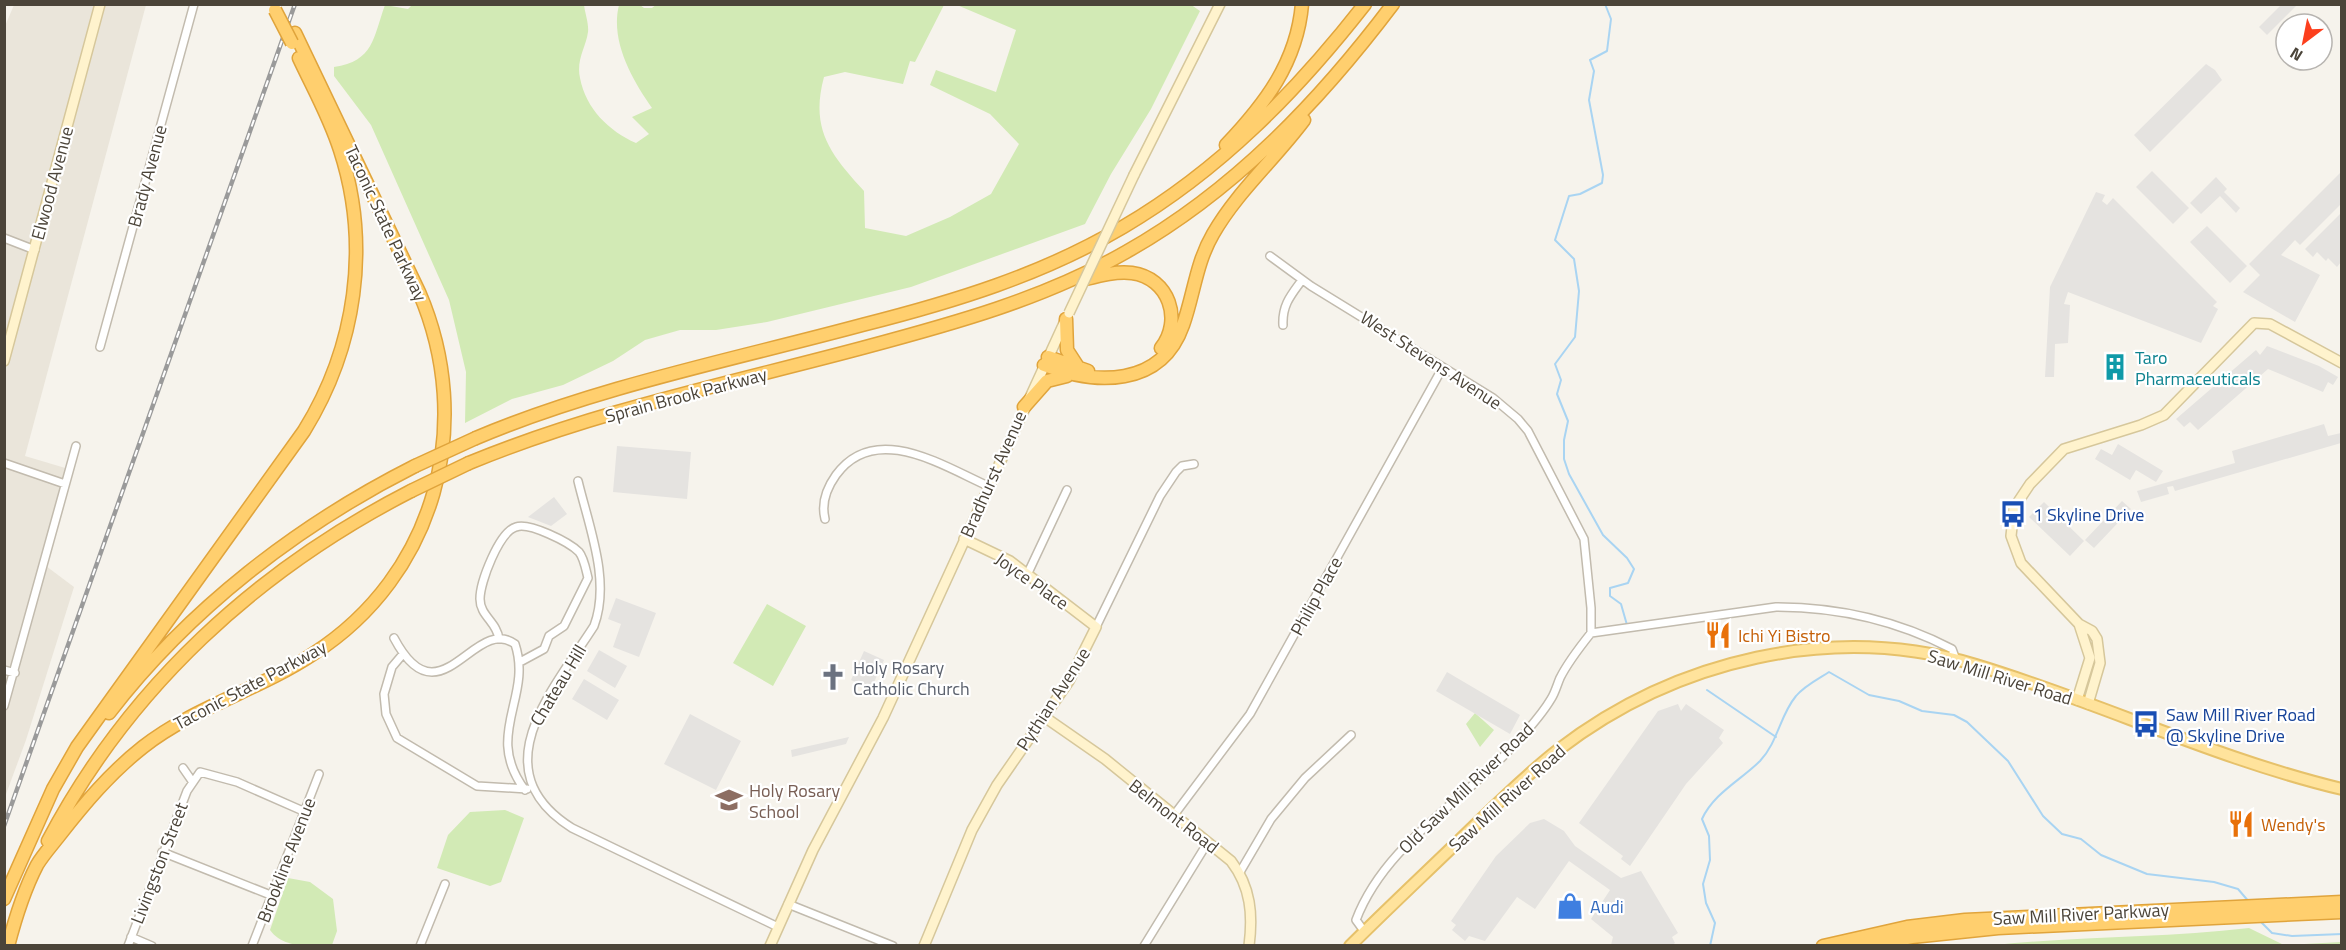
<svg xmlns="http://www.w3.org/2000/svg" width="2346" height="950" viewBox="0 0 2346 950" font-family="'Titillium Web',sans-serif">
	<rect width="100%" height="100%" fill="#f6f3ec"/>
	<path fill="#eae5da" d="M14,5H146L25,456L72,470L46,566L74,587L26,740L5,797V26Z"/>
	<path fill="#d2eab5" d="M412,5H584C585,13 589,24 588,32C586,47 576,60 580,78C586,109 609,131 636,143L649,134L632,117L652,108C632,79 610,41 619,5H640L644,8H652L657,4L944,5L915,62L910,61L903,84L845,72L824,77C810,129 830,154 864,191L865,228L906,236L950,217L991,194L1019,144L990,114L930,85L936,70L996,92L1016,30L957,5L1190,4L1200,11L1151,109L1111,174L1085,224L911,287L767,322L716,330H680L645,340L613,361L563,385L512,399L465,423L466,372L449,300L371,125L334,76V67C374,61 373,38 385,5L408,9Z
		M767,604L806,626L773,686L733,663Z
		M1475,713L1494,730L1480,747L1466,724Z
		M505,810L524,818L501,882L490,886L437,868L448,835L470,812Z
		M288,878L310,882L333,899L337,931L332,945C312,946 283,949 270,930Z
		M2249,928L2284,945L2341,942V945H1995C2079,936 2165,938 2249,928Z"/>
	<path fill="#e5e3e0" d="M2282,4L2297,5L2267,35L2259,27Z
		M2206,64L2215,70L2222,80L2150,152L2134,135Z
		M2152,171L2189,208L2173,224L2136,187Z
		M2341,172V204L2300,245L2295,240L2281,255L2320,275L2295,322L2243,292L2260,275L2249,264Z
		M2216,177L2227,189L2224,192L2240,208L2236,213L2220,196L2201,214L2190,203Z
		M2096,192L2105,195L2102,201L2107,205L2113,198L2217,302L2213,306L2218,309L2201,343L2068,292L2064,304L2070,305L2068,343L2055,344L2054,377H2045L2050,287Z
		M2341,213V262L2337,267L2328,258L2326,261L2317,252L2313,257L2305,249Z
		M2207,226L2247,266L2230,283L2190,242Z
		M2267,346L2319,366L2338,377L2333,385L2328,382L2323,392L2268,369L2198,430L2190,422L2184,427L2176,419L2256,350L2260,355Z
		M2324,424L2328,436L2341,433V443L2175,491L2173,486L2167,487L2169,494L2141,502L2137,491L2235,463L2232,451Z
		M2118,444L2163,471L2156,482L2136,470L2130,480L2095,459L2101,449L2112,455Z
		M617,446L691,452L687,499L613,492Z
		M554,497L567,514L551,526L528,517Z
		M2122,501L2131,509L2094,548L2085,540Z
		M2044,502L2084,541L2070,556L2029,517Z
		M616,598L656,613L639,657L613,647L621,624L608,619Z
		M599,650L627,666L615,688L587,671Z
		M864,651L884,660L871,689L851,680Z
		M1447,672L1520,715L1510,734L1436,691Z
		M584,679L619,700L607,720L572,699Z
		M1678,704L1681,711L1686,704L1724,730L1719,738L1723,743L1686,784L1630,866L1621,859L1623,856L1579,823L1658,711Z
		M690,714L741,741L716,790L664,764Z
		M849,737L846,744L792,757L791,750Z
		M1544,819L1564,831L1575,846L1621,878L1641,871L1678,933L1672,937L1675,943L1671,946L1611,945L1613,937L1591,919L1610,890L1569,861L1535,909L1517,897L1485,941L1469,936L1465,941L1452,930L1456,925L1451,921L1496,856L1530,823Z"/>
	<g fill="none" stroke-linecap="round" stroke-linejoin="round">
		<path stroke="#a9d4f2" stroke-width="2" d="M1605,4L1611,19L1607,51L1590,60L1594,71L1589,100L1603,175L1602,183L1580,194L1569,196L1555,240L1574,259L1579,291L1575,337L1555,364L1561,380L1557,394L1568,421L1564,440V459L1569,474L1603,535L1627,558L1634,569L1628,583L1610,588V596L1621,604L1627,625
			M1707,690L1776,737
			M2260,921L2272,933L2292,936L2342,934
			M1710,946L1715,923L1706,903L1703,884L1710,860L1709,836L1702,819C1714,793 1741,780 1760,761C1778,742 1780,715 1796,696C1804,686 1818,679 1829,672L1869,695L1899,701L1922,711L1954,715L1967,722L2008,761L2043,816L2062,834L2081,839L2101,855L2147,874L2214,882L2238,889L2250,903"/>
		<defs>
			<path id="street" d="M4,238L35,250
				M1270,256L1311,286L1493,398L1518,419L1528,431L1584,539L1591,608V633
				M1283,325C1282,305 1291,295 1302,280
				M100,347L194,4
				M4,463L65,484
				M578,481C589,527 611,581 594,626C553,690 480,770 572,828L778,927
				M825,519C821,503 826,489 836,475C875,421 943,466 988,486
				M1027,575L1067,490
				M1096,627L1160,496L1176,472L1182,466L1194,464
				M394,638C440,725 474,614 515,644C533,698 483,734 525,790
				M499,639C497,622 480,616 480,599C480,582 499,532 516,527C529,522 569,542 579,552C584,558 586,570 588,578L564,626L549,636L544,649L520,662
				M403,654L392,667L384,694L386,714L397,738L477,786L527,789
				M4,670L15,673
				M4,706L76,446
				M183,768L192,781
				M1174,815L1250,714L1443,367
				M162,852L273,896
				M1240,872L1271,819L1305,778L1351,735
				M788,904L893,946
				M1364,931L1356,920C1385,844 1462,803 1514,745C1527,731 1541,716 1551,699C1555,693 1557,685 1560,678C1568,662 1579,648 1591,633L1776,607C1837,607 1898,621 1952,649L1956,660
				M131,937L152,946
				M128,946L187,791L200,772L237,782L303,811
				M252,946L319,774
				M420,946L445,884
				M1144,946L1208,842"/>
			<path id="secondary" d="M1134,175L1220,4
				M4,361L100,4
				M2077,700L2090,658L2079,624
				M2088,704L2100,663L2097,639L2092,631L2079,624L2021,563L2011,536L2014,508L2030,484L2064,449L2141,425L2164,415L2254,323L2270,324L2342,363
				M1046,718L1105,759L1231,861C1251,887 1253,915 1249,946
				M770,946L813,850L883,718L1065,321
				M924,946L972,830L997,785L1069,681L1096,627L1010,561L964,539"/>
			<path id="primary" d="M1350,946C1390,906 1431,868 1471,829C1499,802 1527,774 1558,750C1675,660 1832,622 1976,665C2099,702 2216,759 2342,789"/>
			<path id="highway" d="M1226,145C1264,105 1297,63 1302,4
				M1082,280C1098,276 1115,271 1132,273C1169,278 1183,320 1161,348
				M1066,319L1067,350L1078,367
				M1048,357L1088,371
				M1044,365C1095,385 1161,388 1183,325C1194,294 1196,263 1213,234C1237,192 1275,159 1304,120
				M1024,407L1047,381L1067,376
				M476,438C596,387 736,359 862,325C953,302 1042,275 1123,227C1220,170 1296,92 1365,4
				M469,463C595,411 731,383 862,348C952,324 1044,299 1126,252C1234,191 1319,102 1393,4
				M109,713C189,609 298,525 415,466
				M48,841C129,687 257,570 411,491
				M4,899L53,789L77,747L304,431C356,347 371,245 340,150C330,118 313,88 299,58
				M8,946C15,919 24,890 37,865C43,855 52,845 59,836C84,804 110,773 143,747C194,707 259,690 313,654C436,575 476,424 419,292L295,33
				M1823,946L1907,927L1965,920L2342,902
				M1865,946L1912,937L1998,928L2342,912"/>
		</defs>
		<use href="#street" stroke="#c2bbae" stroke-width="10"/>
		<use href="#secondary" stroke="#d6c79b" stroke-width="12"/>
		<use href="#primary" stroke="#e6c16a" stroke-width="14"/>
		<use href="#highway" stroke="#e0a43c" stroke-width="15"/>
		<use href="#street" stroke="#fff" stroke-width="7"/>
		<use href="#secondary" stroke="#fff3cd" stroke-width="9"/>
		<use href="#primary" stroke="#ffe39c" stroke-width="10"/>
		<use href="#highway" stroke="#ffcf6e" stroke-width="12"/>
		<defs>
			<path id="rail" d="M4,826L295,4"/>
		</defs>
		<use href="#rail" stroke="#9a9a9a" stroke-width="4.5"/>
		<use href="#rail" stroke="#fff" stroke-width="2" stroke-dasharray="7" stroke-linecap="butt"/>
		<defs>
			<path id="secondary-bridge" d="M1069,313L1134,175"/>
			<path id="highway-bridge" d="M275,10L292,43
				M415,466L476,438
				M411,491L469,463"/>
		</defs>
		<use href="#secondary-bridge" stroke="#d6c79b" stroke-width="12" stroke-linecap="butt"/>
		<use href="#highway-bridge" stroke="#e0a43c" stroke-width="15" stroke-linecap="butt"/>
		<use href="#secondary-bridge" stroke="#fff3cd" stroke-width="9"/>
		<use href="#highway-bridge" stroke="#ffcf6e" stroke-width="12"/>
	</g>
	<defs>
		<symbol id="building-bare" viewBox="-9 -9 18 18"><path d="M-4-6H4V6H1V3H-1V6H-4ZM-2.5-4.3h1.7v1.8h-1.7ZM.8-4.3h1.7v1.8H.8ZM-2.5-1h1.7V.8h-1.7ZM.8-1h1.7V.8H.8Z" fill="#0f9aa8" stroke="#fff" stroke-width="2.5" paint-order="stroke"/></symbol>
		<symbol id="bus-bare" viewBox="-9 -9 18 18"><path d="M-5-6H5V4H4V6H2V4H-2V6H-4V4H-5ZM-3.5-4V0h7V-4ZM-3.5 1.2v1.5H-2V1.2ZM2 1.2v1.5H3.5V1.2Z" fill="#1a4fb4" stroke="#fff" stroke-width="2.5" paint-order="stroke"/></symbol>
		<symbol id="restaurant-bare" viewBox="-9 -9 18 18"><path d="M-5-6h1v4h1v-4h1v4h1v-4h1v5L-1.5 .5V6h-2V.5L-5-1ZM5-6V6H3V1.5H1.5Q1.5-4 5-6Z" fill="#e8710a" stroke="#fff" stroke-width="2.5" paint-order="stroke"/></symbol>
		<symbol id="church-bare" viewBox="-9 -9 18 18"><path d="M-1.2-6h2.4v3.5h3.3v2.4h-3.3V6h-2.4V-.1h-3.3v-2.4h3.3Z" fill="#6b7280" stroke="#fff" stroke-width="2.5" paint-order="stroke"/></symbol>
		<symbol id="school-bare" viewBox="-9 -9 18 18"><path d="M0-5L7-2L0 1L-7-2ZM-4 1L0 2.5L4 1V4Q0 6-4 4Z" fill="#8d6e63" stroke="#fff" stroke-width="2.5" paint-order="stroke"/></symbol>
		<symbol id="shop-bare" viewBox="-9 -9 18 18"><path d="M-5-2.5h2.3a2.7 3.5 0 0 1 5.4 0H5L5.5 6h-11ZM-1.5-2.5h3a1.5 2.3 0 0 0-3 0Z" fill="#3f7fe0" stroke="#fff" stroke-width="2.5" paint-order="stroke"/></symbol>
	</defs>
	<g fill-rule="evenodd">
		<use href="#building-bare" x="2096" y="348" width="38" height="38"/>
		<use href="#bus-bare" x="1994" y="495" width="38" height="38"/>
		<use href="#restaurant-bare" x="1699" y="616" width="38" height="38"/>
		<use href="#church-bare" x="814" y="658" width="38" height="38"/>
		<use href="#bus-bare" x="2127" y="705" width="38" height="38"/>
		<use href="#school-bare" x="710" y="781" width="38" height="38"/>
		<use href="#restaurant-bare" x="2222" y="805" width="38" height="38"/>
		<use href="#shop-bare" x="1551" y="887" width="38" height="38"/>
	</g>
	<g text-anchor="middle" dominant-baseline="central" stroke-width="4.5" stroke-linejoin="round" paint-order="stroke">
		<g font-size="18" fill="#4b4439" stroke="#fff">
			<text transform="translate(147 176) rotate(-75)">Brady Avenue</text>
			<text transform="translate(52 183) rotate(-75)">Elwood Avenue</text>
			<text transform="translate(386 223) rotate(65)">Taconic State Parkway</text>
			<text transform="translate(1431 360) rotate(33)">West Stevens Avenue</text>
			<text transform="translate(686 395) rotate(-15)">Sprain Brook Parkway</text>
			<text transform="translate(993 474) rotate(-66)">Bradhurst Avenue</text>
			<text transform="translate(1032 581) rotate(35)">Joyce Place</text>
			<text transform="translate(1316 596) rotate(-61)">Philip Place</text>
			<text transform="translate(2000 677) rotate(17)">Saw Mill River Road</text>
			<text transform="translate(250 685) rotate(-28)">Taconic State Parkway</text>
			<text transform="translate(558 685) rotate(-59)">Chateau Hill</text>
			<text transform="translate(1053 699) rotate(-57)">Pythian Avenue</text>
			<text transform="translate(1466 788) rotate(-44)">Old Saw Mill River Road</text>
			<text transform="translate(1507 798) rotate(-42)">Saw Mill River Road</text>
			<text transform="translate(1174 816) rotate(38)">Belmont Road</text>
			<text transform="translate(286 860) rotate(-69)">Brookline Avenue</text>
			<text transform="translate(159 863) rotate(-69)">Livingston Street</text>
			<text transform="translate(2081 914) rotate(-3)">Saw Mill River Parkway</text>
		</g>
		<g font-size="18" fill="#0d838f" stroke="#fff" text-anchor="start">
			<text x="2135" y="357">Taro<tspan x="2135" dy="21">Pharmaceuticals</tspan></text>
		</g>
		<g font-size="18" fill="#164399" stroke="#fff" text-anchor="start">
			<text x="2033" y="514">1 Skyline Drive</text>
			<text x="2166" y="714">Saw Mill River Road<tspan x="2166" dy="21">@ Skyline Drive</tspan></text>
		</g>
		<g font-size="18" fill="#c56008" stroke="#fff" text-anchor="start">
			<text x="1738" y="635">Ichi Yi Bistro</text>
			<text x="2261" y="824">Wendy's</text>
		</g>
		<g font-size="18" fill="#5b616d" stroke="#fff" text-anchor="start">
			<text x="853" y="667">Holy Rosary<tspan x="853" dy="21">Catholic Church</tspan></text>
		</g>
		<g font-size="18" fill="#785e54" stroke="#fff" text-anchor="start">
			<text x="749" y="790">Holy Rosary<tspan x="749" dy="21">School</tspan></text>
		</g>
		<g font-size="18" fill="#366cbe" stroke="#fff" text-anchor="start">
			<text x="1590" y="906">Audi</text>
		</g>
	</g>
	<rect width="2346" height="950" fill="none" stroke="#4b4439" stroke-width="12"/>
	<g transform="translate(2304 42) rotate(212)"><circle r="28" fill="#ffffff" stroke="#b7b4b0" stroke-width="1.5"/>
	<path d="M0-4.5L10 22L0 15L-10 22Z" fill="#fc3f1d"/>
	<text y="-9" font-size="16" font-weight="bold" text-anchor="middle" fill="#4b4439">N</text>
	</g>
</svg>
